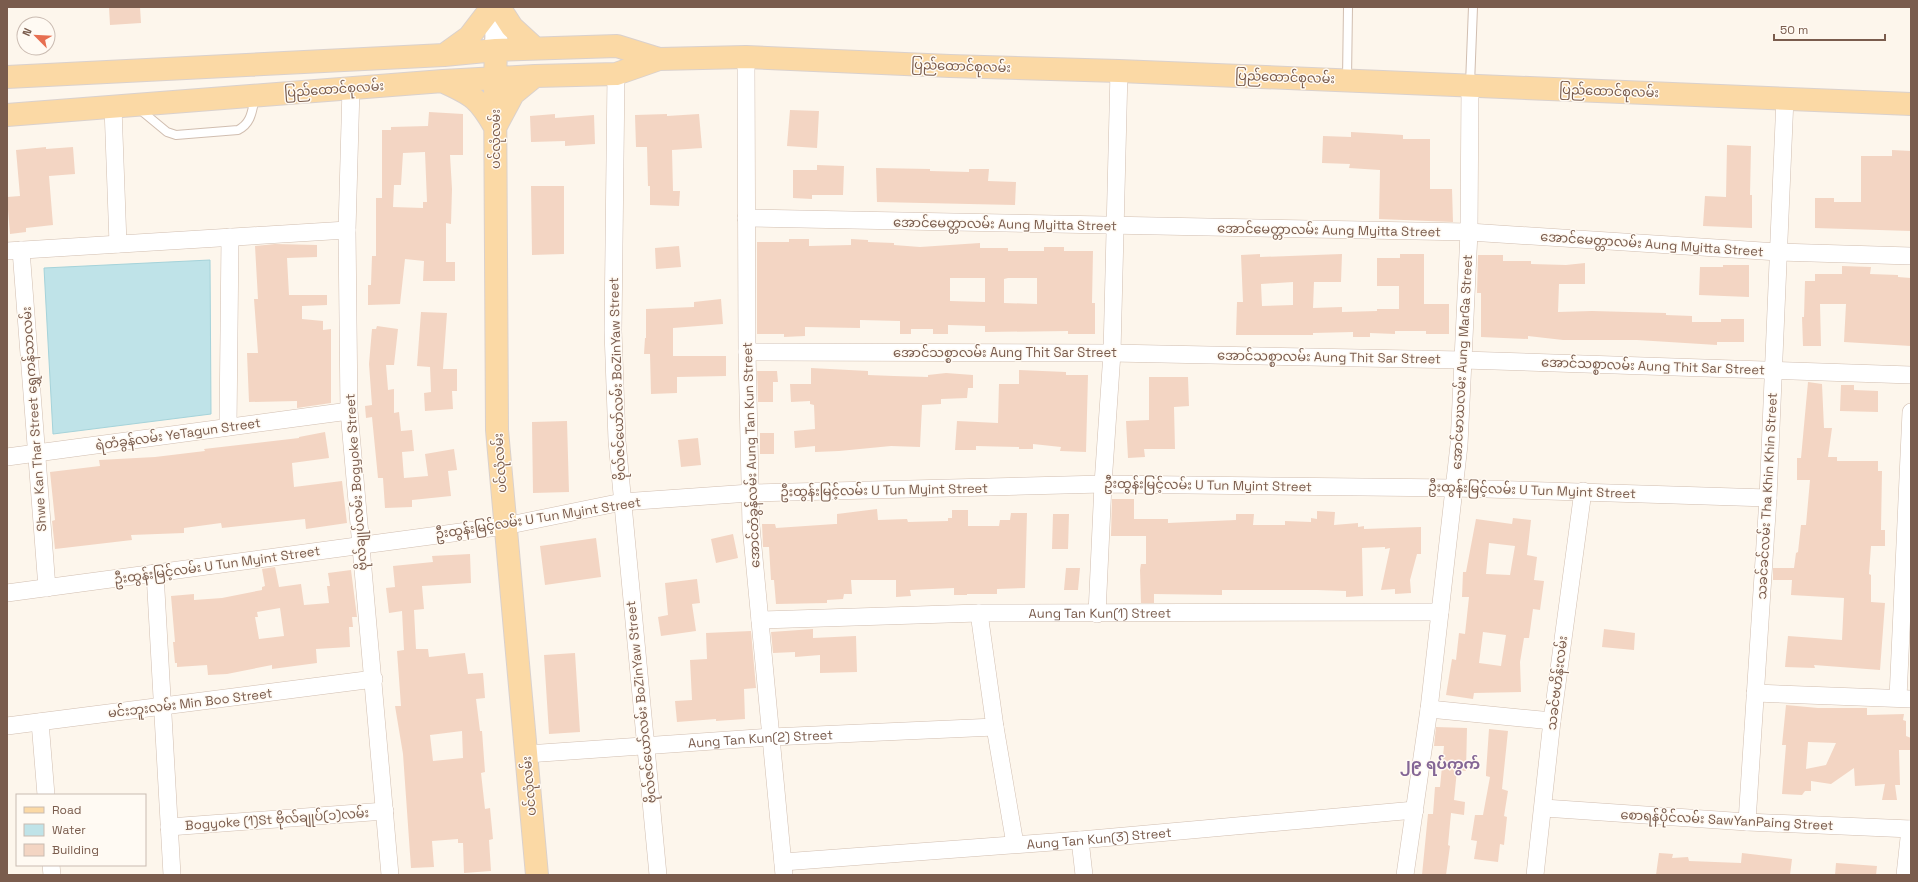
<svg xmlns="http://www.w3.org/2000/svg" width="1918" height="882" viewBox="0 0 1918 882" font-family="'Space Grotesk','Noto Sans Myanmar',sans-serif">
	<rect width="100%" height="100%" fill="#fdf6ec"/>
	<path fill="#bfe3e8" stroke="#a5d3da" d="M210,260L211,414L53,434L44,268Z"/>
	<path fill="#f3d5c3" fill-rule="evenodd" d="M109,7H140L141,23L110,25Z
		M790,110L819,111L817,148L787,146Z
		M429,112L463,114V155H450L452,189L451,224L446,223V262H455V281H423L424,261L405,259L400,304L368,305V285H371L372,256H376V198H382V130H391V127L428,126ZM425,152L427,202H423V208L393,207L394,185H401L403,153Z
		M555,114V118L594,115L595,144L565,146V141L531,142L530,116Z
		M667,114V116L699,114L702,148L672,150L673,191H680L679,206L650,205V186H648L647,147H636L635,115Z
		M1351,132L1403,135V139H1430V189H1452L1453,222L1379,219L1380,170L1349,168L1350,164L1322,163L1323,136L1351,137Z
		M1727,145L1751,146L1750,195H1752V228L1703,226L1705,196L1726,197Z
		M46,147V149L73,147L75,174L49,176L53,225L26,228V232L10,234L7,197L20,196L16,150Z
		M1892,150L1911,151V231L1815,228V198H1834V202H1861V156H1892Z
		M817,165L844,166L843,195H812V199L793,198V170H817Z
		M876,168L930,169V171L969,172V169H989L988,181L1016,182L1015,205L877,202Z
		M531,186H564V254L532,255Z
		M789,239H809V246L851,245V239L868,240V242L894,243V245L920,247L980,243V248H1008V251H1044V247H1064V251H1093L1092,303H1095V334H1068V331L985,332V326L948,325V334H933V329H911V334H900V321L860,320V328L805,327V336L784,337V334H757V242H789ZM950,278H985V302L950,301ZM1008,278H1037V304L1004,303V279Z
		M275,244L317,245V257L287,258L289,295H327V305L302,306V319L323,321V330L331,329V403L297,408V401L249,402L247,353H258L254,299H258L255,246Z
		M679,246L681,267L656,269L655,248Z
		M1260,254V257L1342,254L1341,282H1314L1313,308L1342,307V312L1377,311V309H1399V286H1377V258H1400V254H1424V304H1449V334H1426V331H1395V334L1370,333V337H1353V332L1313,333V335H1236L1237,302H1243L1241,255ZM1293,282V305L1262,306L1261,284Z
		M1478,255H1503V261H1531V264L1566,265L1585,263V284H1559L1558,312L1592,311L1666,313V315L1692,316V322H1721V319H1744V342H1717V345L1637,340H1563L1528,336V339L1481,337V293H1477Z
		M1723,265H1749V297L1699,295L1700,267H1723Z
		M1842,266L1871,267L1870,274L1898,275V277L1911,278V346L1844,342L1846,304H1820L1821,346H1803L1802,317H1804L1805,281H1815V274H1842Z
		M721,299L723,324L673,328V356H726V376L677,377V393L651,394L650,354H644L645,338H646V309L694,307V302Z
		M421,312L447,313L443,369H457V391H452L453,409L425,411L424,393L431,392L430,367L417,366Z
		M377,326L398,329L394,365H386L388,390L394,389V413L399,412L401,431L412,430L414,451L402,452L404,478L428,476L425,454L454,449L457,470L448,471L451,496L412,500V507L385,508L383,478H378L372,417L366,418L365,406L372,405L369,364L372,329H376Z
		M811,368L868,371V375L894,376L928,377V375L946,373L973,375V388H968L967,398L941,399V404L922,405L920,447L891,446L839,451L815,452V446L795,448L794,431L815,429L814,405L810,404V401L791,402L790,384H811Z
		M1019,370L1066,372V375H1088L1086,452L1060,451L1061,447L1033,444V449H1019V447L976,446V450H955L957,421L998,423L999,384H1019Z
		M757,371H777L778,382H773V402H758Z
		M1149,377H1188L1189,406L1174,407L1175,449H1144L1145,457L1128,458L1126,421L1149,420Z
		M1808,382L1822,384L1824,428H1832L1828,457H1837V461H1878V471H1882L1881,530H1885V546H1871L1869,574L1871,575V602L1885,603L1880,670L1814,665L1815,668L1785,667L1788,636L1842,640L1844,598L1791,595L1792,580H1773V568H1794L1796,553L1798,552L1801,525H1806L1810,480H1797V458H1801Z
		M1841,385H1854V390L1878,391V412L1840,411Z
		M567,421L569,492L533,493L532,422Z
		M325,432L329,458L292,463L294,487L342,481L347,523L306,529L305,519L222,528L221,523L184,528V533L131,535L132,540L55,549L52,521L55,520L50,472L100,466L99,460L155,457L205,451L204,449L299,438V437Z
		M760,433H774V454H760Z
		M698,438L701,465L681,467L678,440Z
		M1112,499H1134V519H1168V523L1236,520V514H1254L1253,525H1285V521L1311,522V518L1317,519V511L1335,512L1334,525L1358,523V527L1364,526V529L1421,527V554H1417L1410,580L1411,593L1395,594V589L1381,590L1390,548L1385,549V547L1362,548L1363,596L1346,597V591L1317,590H1222V595L1154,594V603H1141L1140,570L1141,564H1146V536H1111Z
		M877,509L878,520L907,519L908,522L948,521V518H952V510H968V526H999L1000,520H1010L1011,513H1027L1025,588L997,589V594H967V595H954V588L910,590L911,596L896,597V580H851L852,594H844L843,599L827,600V603L776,604L774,580H771L769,547H763L762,524H775L776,528L835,524H837V514Z
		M1053,514H1069L1068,549H1052Z
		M1513,518L1531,520L1527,555L1537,557L1534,580L1544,581L1540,610L1533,609L1529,638H1524L1520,662L1521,692L1474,693L1473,699L1446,695L1452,659L1456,660L1459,633L1465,634L1469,597H1462L1463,572H1466L1476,519L1512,524ZM1489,543L1515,546L1510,575L1486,574ZM1483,632L1506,635L1501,666L1479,663Z
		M733,534L738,558L716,563L711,539Z
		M596,538L601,577L545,585L540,546Z
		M470,554L471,583L422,586L424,609L414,610L416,649H428L429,657L465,653L468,674L483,673L485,698L476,699L480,731H482L485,772L481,773L485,809L490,808L493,839L489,840L491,871L464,873L463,843H458V839L432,841L434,867L411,868L403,754L395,706H401L397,651L404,650L402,611L389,613L386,588L395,587L393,566L433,562L432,556ZM462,731L463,758L433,761L430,735Z
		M275,567L279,587L301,584L304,605L329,603L327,586H330L328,573L351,570L357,617H352L353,627H349L350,647L316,649L317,663L272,669V665L227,674L208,675L207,665L177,667V663H175L173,642H175L171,596L194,594V600L222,598L262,590V587L265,586L262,569ZM280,608L284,636L259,639L255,617H258L257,612Z
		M1066,568H1080L1078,590H1064Z
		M697,579L700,603L692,604L696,631L661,636L658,617L668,615L665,583Z
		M813,629V638L856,636L857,672L820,673V655L795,657V652L773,653L771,632Z
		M1604,629L1635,633L1634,650L1602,647Z
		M751,631L756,688L744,689L745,719L716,721V719L677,722L675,701L692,700L690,660L707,659L706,633Z
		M575,653L580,732L549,734L544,655Z
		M1786,705L1818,708H1867V715L1904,714L1903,720L1906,721V736L1911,738V750H1899L1900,785H1895L1897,800H1882L1885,784L1855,786L1854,768L1831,784L1811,781V791H1805L1802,795L1782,794L1786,745H1782ZM1808,742L1836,743L1826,765L1806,769Z
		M1436,727L1467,728L1466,771L1457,770L1454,800L1465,802L1464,815L1451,813L1448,845L1450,846L1446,875H1422L1428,814H1433L1435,787H1440L1444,746H1434Z
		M1489,729L1508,731L1502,789L1508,791L1504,816L1507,817L1504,845L1500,844L1498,862L1474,859L1477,841L1471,840L1475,815H1483L1490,777L1486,776V773Z
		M1659,853L1673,854L1672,858L1688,857L1689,861L1741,863L1742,853L1792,859L1790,875H1656Z
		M1836,863L1877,866L1876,875H1835Z"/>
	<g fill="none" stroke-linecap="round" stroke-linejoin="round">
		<defs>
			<path id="service" d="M1347,79L1348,7
				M1470,84L1473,7
				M138,108L167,132L176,135L238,130C252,123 252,110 255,97"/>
			<g id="minor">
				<path d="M746,57L747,352L751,526L784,875"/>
				<path d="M616,74L613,331L617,441L658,875"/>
				<path d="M351,88L347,230L349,411L390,875"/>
				<path d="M113,107L118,244"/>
				<path d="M746,218L1469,232L1778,252L1911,256"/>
				<path d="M21,250L47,588"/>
				<path d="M7,251L347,230"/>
				<path d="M747,352L1112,353L1463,360L1911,375"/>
				<path d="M228,427L230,237"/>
				<path d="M7,457L349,411"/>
				<path d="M155,573L172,875"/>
				<path d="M7,593L505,526L622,502L750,493L1103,484L1455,488L1768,498"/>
				<path d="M979,613L995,727L1015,844"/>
				<path d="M1097,614L1103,484L1112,353L1119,71"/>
				<path id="s1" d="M760,620L979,613L1440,612"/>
				<path d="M1755,693L1911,699"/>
				<path d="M1898,698L1911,412"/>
				<path d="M1429,709L1552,721"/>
				<path d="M40,722L46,795"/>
				<path d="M7,726L374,679"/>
				<path id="s2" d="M527,754L771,737L995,727"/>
				<path d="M1544,808L1747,822L1911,829"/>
				<path d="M1747,822L1768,498L1785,98"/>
				<path d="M169,827L385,811"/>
				<path d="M1080,840L1084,875"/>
				<path id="s3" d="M783,862L1080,840L1415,810"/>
				<path d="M51,865L52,875"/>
				<path d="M1405,875L1429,709L1459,445L1469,232L1470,85"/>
				<path d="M1535,875L1552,721L1583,491"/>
				<path d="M1905,875L1910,829"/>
			</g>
			<path id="secondary" d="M496,50L497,7"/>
			<path id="primary" d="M499,7L512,27L535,48
				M496,50L495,79L497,430L537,875
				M444,55L469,37L492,7
				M7,77L444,55L496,50L617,46L659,59L746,57L950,66L1119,71L1911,104
				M444,82C473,95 479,99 495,127
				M7,115L443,81L535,76L616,74L659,59
				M497,124L513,94L535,76"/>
		</defs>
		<use href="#service" stroke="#d1beb0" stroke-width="10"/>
		<use href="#minor" stroke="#d1beb0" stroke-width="18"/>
		<use href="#secondary" stroke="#d6c0b0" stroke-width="24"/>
		<use href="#primary" stroke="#dad1cd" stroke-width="24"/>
		<use href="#service" stroke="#fff" stroke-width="8"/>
		<use href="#minor" stroke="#fff" stroke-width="17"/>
		<use href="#secondary" stroke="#fff" stroke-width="22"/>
		<use href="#primary" stroke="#fbd9a5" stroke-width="22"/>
	</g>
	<g text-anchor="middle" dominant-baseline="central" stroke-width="3" stroke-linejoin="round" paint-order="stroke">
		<g font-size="13" fill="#7a5c4d" stroke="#fffaf3">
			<text transform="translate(961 66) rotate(2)">ပြည်ထောင်စုလမ်း</text>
			<text transform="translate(1285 77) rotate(2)">ပြည်ထောင်စုလမ်း</text>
			<text transform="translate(334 89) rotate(-4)">ပြည်ထောင်စုလမ်း</text>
			<text transform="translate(1609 91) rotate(2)">ပြည်ထောင်စုလမ်း</text>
			<text transform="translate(495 139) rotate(-90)">ပင်လုံလမ်း</text>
			<text transform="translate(1005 224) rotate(1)">အောင်မေတ္တာလမ်း Aung Myitta Street</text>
			<text transform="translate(1329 230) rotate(1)">အောင်မေတ္တာလမ်း Aung Myitta Street</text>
			<text transform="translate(1652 244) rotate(4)">အောင်မေတ္တာလမ်း Aung Myitta Street</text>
			<text x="1005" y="352">အောင်သစ္စာလမ်း Aung Thit Sar Street</text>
			<text transform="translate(1329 357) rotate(1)">အောင်သစ္စာလမ်း Aung Thit Sar Street</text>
			<text transform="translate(1462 362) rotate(-87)">အောင်မာဃလမ်း Aung MarGa Street</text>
			<text transform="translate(1653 366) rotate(2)">အောင်သစ္စာလမ်း Aung Thit Sar Street</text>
			<text transform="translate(617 379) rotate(-92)">ဗိုလ်ဇင်ယော်လမ်း BoZinYaw Street</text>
			<text transform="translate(34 419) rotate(-94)">Shwe Kan Thar Street ရွှေကန်သာလမ်း</text>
			<text transform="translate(178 434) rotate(-8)">ရဲတံခွန်လမ်း YeTagun Street</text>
			<text transform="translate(751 455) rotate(-92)">အောင်တံခွန်လမ်း Aung Tan Kun Street</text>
			<text transform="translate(500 463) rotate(-94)">ပင်လုံလမ်း</text>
			<text transform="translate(356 482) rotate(-94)">ဗိုလ်ချုပ်လမ်း Bogyoke Street</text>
			<text transform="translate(1208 485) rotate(1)">ဦးထွန်းမြင့်လမ်း U Tun Myint Street</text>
			<text transform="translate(884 490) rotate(-1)">ဦးထွန်းမြင့်လမ်း U Tun Myint Street</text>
			<text transform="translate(1532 490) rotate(2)">ဦးထွန်းမြင့်လမ်း U Tun Myint Street</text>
			<text transform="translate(1767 496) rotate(-87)">သခင်ခင်လမ်း Tha Khin Khin Street</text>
			<text transform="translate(538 518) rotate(-9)">ဦးထွန်းမြင့်လမ်း U Tun Myint Street</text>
			<text transform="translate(217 565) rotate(-8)">ဦးထွန်းမြင့်လမ်း U Tun Myint Street</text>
			<text stroke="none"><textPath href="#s1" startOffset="340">Aung Tan Kun(1) Street</textPath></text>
			<text transform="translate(1557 683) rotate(-83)">သခင်ဗဟိန်းလမ်း</text>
			<text transform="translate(641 702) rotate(-96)">ဗိုလ်ဇင်ယော်လမ်း BoZinYaw Street</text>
			<text transform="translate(190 703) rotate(-7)">မင်းဘူးလမ်း Min Boo Street</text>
			<text stroke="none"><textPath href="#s2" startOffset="234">Aung Tan Kun(2) Street</textPath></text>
			<text transform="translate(529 786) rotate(-95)">ပင်လုံလမ်း</text>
			<text transform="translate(277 819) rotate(-4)">Bogyoke (1)St ဗိုလ်ချုပ်(၁)လမ်း</text>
			<text transform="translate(1727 820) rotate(3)">စောရန်ပိုင်လမ်း SawYanPaing Street</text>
			<text stroke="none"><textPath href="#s3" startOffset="317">Aung Tan Kun(3) Street</textPath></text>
		</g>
		<g font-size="15" font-weight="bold" fill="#846695" stroke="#fffaf3">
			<text x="1440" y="763">၂၉ ရပ်ကွက်</text>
		</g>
	</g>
	<rect width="1918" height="882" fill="none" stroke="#7a5c4d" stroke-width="16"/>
	<rect x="16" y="794" width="130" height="72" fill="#fffaf3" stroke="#cabbb1"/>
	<rect x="24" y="807" width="20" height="6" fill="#fbd9a5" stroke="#cabbb1"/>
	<text x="52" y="814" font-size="12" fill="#7a5c4d">Road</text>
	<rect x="24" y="824" width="20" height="12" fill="#bfe3e8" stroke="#cabbb1"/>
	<text x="52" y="834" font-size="12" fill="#7a5c4d">Water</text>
	<rect x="24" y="844" width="20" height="12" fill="#f3d5c3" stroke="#cabbb1"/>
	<text x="52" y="854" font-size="12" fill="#7a5c4d">Building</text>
	<g transform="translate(36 36) rotate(294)"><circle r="19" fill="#fffaf3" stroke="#cabbb1"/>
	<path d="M0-3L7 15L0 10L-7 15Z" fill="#e76f51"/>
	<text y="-6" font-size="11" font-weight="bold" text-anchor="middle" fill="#7a5c4d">N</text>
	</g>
	<path d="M1774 34v6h111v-6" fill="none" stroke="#7a5c4d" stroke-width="2"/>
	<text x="1780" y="34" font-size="12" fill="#7a5c4d" stroke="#fffaf3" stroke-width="3" paint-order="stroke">50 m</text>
</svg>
